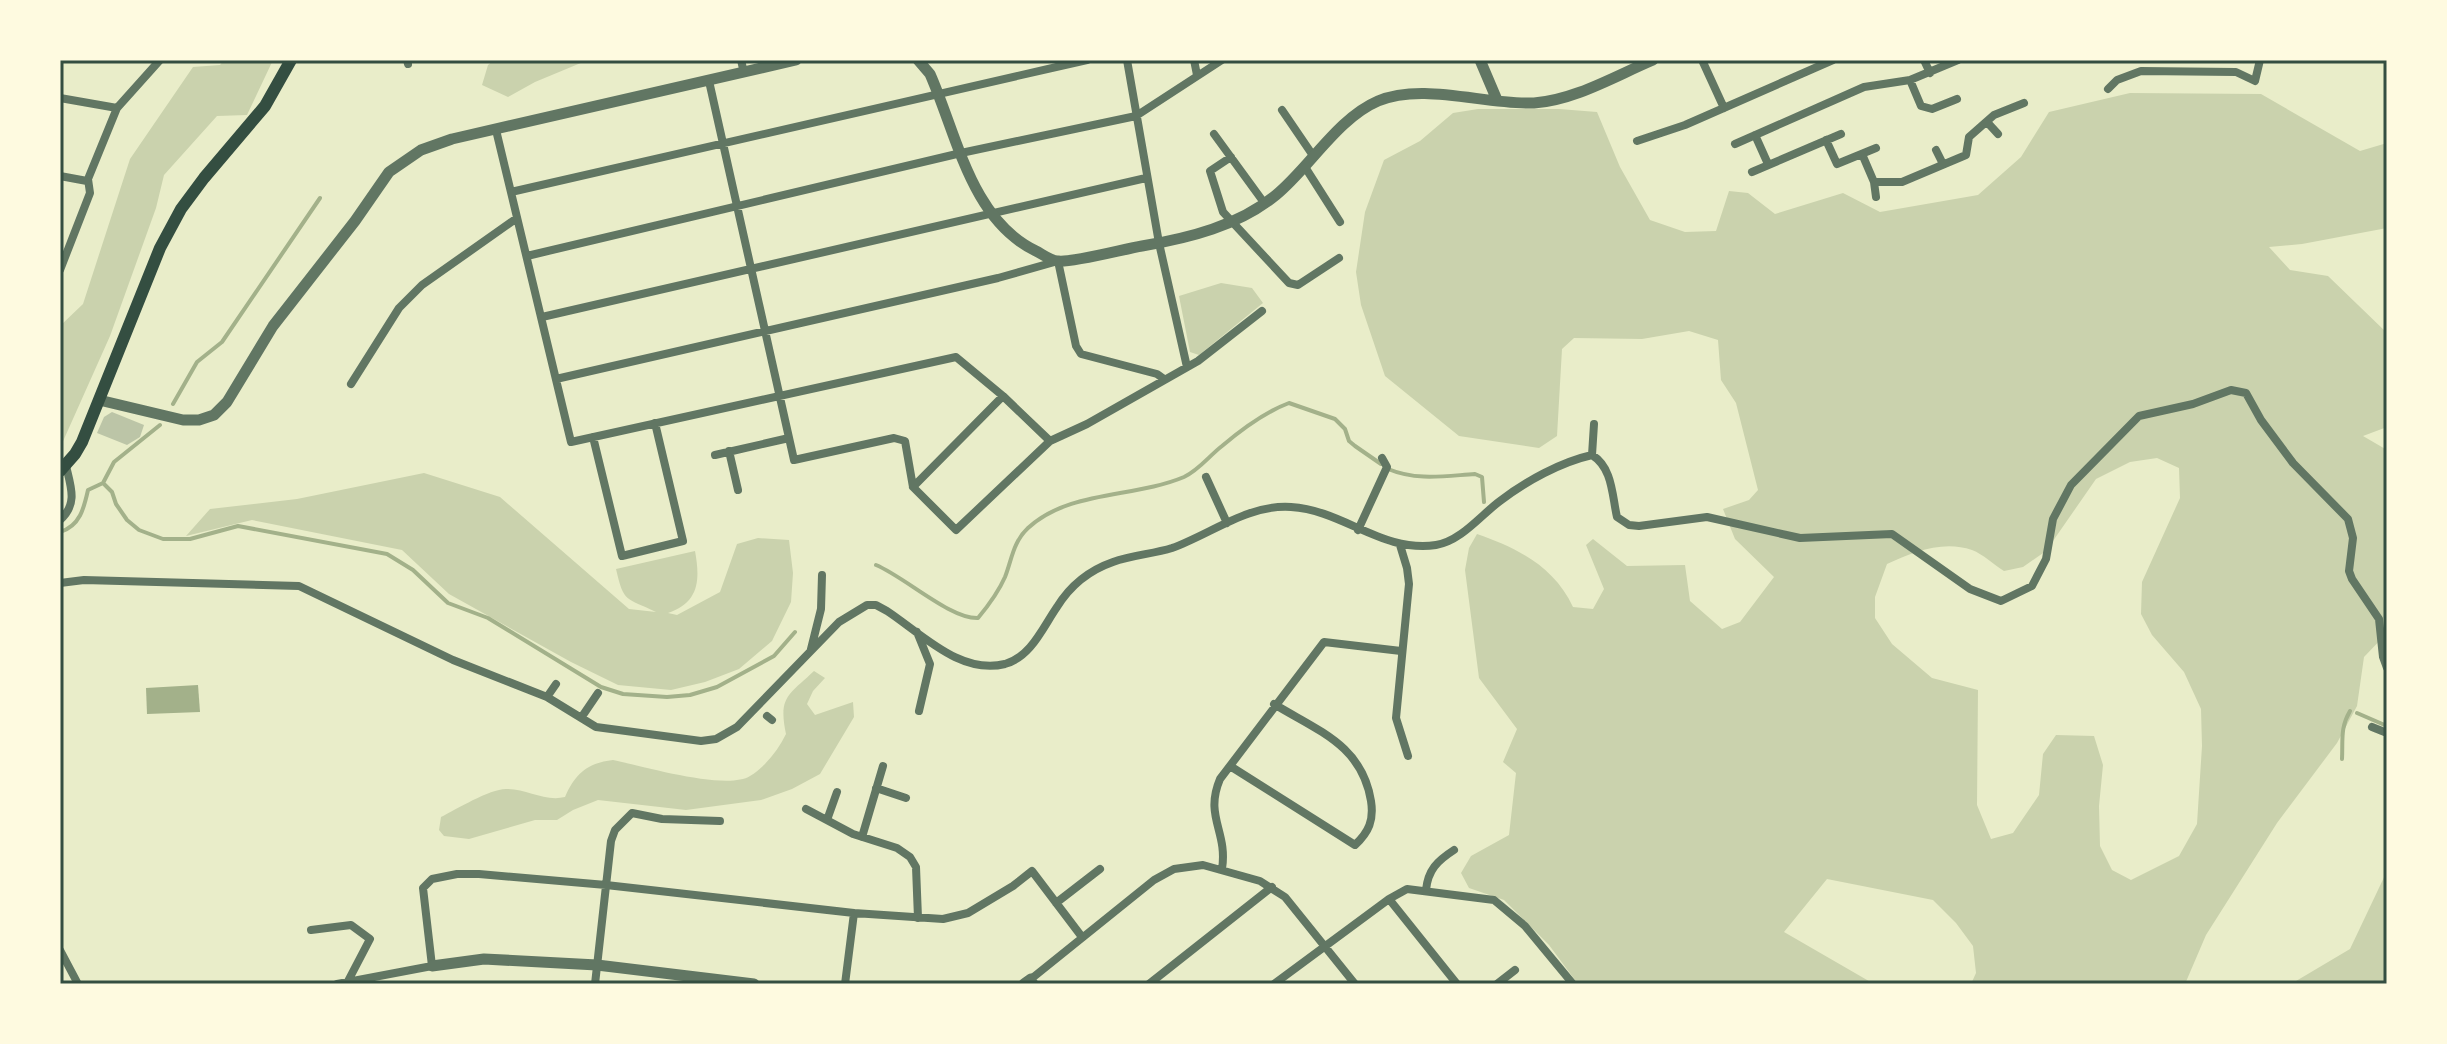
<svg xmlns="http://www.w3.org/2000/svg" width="2447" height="1044" viewBox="0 0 2447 1044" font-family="'Sofia Sans Condensed',sans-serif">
	<rect width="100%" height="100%" fill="#e9edc9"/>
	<path fill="#cad2ad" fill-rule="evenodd" d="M224,60H273L247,115L217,116L164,175L156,208L110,336L60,448V326L83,304L130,159L193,67L220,65Z
		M494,60H588L535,82L508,97L482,85L488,65Z
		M2130,93L2261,94L2360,151L2387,143V228L2302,244L2269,247L2290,270L2328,276L2387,333V427L2363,436L2387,450V633L2364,657L2357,706L2337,743L2277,823L2206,935L2185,984H1971L1976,973L1973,946L1956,923L1933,900L1827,879L1784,932L1874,984H1578L1549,945L1504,900L1469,888L1461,873L1471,856L1509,835L1516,773L1503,762L1517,729L1479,678L1465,570L1469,548L1477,534C1517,548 1554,566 1573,607L1593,609L1604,589L1586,545L1593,539L1627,566L1685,565L1690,601L1722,629L1740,622L1774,577L1735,539L1723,509L1749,500L1758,490L1736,403L1721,380L1718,340L1689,331L1642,339L1574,338L1562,349L1557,436L1539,448L1459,436L1385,376L1361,305L1356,272L1365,212L1384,160L1420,141L1453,113L1478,109H1559L1597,112L1620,167L1650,220L1685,232L1716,231L1729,191L1748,193L1775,214L1843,193L1880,212L1978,195L2021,157L2049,112ZM2157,458L2179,468L2180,498L2142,582L2141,614L2152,635L2184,672L2201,709L2202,746L2197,824L2179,856L2131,880L2112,870L2100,846L2099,806L2103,765L2094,736L2056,735L2043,754L2039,795L2013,833L1991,839L1977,805L1978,690L1932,678L1892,644L1875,618V597L1887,564C1913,552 1943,540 1972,550C1983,554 1994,565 2004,571L2023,567L2046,551L2096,479L2130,462Z
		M1221,283L1252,288L1263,303L1199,355L1190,352L1179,296Z
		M424,473L500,497L629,609L656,612C626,597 624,604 616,569L695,551C700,579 700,602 668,613L677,615L720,592L737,544L758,538L789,540L793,573L791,602L772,641L739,669L705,682L671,690L618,685L571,662L449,594L402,550L252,520L186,536L210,509L297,499Z
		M814,671L825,678L813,691L807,704L815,715L853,702L854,717L820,774L792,789L761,800L686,810L598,800L573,810L557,820H535L469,839L444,836L439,830L441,817C457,809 491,788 507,789C527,789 545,802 565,797C575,774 587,763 613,760C642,766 727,791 750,776C766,766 778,750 786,734C778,696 789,695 814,671Z
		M2387,871V984H2291L2350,949Z"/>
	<path fill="#a3b18a" d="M198,685L200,712L147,714L146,688Z"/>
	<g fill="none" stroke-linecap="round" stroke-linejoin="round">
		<path stroke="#a3b18a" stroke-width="4" d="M173,404L197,362L222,342L320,198
			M1388,469C1417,481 1444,476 1475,474L1482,477L1484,502
			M103,483L114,462L160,425
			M60,532C80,526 84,508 88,490L103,483L112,492L116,504L127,520L139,530L163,539H190L238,526L387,554L413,570L448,603L488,618L601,687L623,694L667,697L690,695L717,687L774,656L795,632
			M876,565C905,577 950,619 978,618C988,606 998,593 1005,577C1012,559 1013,542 1028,528C1069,490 1134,498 1184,477C1199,470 1209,456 1222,446C1241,430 1265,412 1289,403L1335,419L1345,429L1349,441L1355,446L1381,464
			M2357,713L2387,726
			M2342,759C2343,740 2340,728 2350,711"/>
	</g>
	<path fill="#bcc5a7" d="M112,412L144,425L140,437L127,445L97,433L104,417Z"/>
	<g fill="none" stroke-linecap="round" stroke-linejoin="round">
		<path stroke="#617663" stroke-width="8" d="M407,60L408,64
			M741,60L744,73
			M1127,60L1159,243L1187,367
			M1194,60L1197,75
			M1702,60L1724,108
			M1924,60L1930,73
			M1910,80L1921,106L1932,109L1957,99
			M709,81L794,460L894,438L905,441L913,487L956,530L1050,441L1087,424L1198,361L1262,311
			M2108,89L2117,80L2141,71L2236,72L2255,81L2260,60
			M60,98L117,108
			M1282,110L1314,157
			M1987,122L1998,134
			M496,130L571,442L956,357L1003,396L1050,441
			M1214,134L1265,204
			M1755,135L1768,164
			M1826,140L1837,164L1876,148
			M1637,141L1685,125L1833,60
			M1735,144L1864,87L1910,80L1958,60
			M1936,150L1943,164
			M1862,154L1874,182H1902L1966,155L1969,137L1994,115L2024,103
			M1231,157L1210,171L1223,212L1289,283L1298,285L1339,258
			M1305,167L1340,222
			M1752,172L1841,134
			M60,176L87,181
			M1874,182L1876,197
			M511,192L1087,60
			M527,256L961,153L1136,116L1222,60
			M60,270L90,193L88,179L117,108L160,60
			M542,317L1146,178
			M556,379L998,278L1058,261L1076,346L1081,354L1157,374L1164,379
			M351,384L399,308L422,285L517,218
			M593,437L622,556L683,541L655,423
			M729,451L738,490
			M715,455L789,438
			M1592,455L1594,424
			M1206,477L1227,523
			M913,487L1003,396
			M60,520C78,504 71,487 66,466
			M1358,530L1387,467L1382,458
			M1400,545L1407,568L1409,584L1396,718L1408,756
			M60,583L84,580L299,586L453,660L547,697L596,727L701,741L716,739L737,727L839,622L867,605H876L887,611C922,634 960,675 1005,664C1031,657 1043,627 1057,607C1070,586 1090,570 1113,562C1132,555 1153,554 1172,548C1211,534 1248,504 1291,507C1343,510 1382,553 1436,545C1461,541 1481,515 1500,501C1526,481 1561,462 1592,455C1613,468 1612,496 1617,517L1629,525L1639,526L1707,517L1800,538L1892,534L1970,589L2001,601L2032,586L2046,559L2053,519L2071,485L2139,416L2193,404L2231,390L2246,393L2261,420L2293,463L2348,519L2353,538L2349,571L2352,579L2379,619L2383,657L2387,668
			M917,632L930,664L919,711
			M811,649L821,609L822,575
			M547,697L556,684
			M767,716L772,720
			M581,718L598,693
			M2372,727L2387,733
			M1230,766L1355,845C1369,832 1374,820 1371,801C1362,745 1318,731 1274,704
			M876,788L906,798
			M806,809L853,834L897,848L910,857L916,867L918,918
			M827,820L837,792
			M862,837L883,766
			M1222,869C1228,831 1204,817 1220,779L1324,642L1401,651
			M1426,890C1428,870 1437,861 1454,850
			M1389,899L1407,889L1494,900L1525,926L1573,984
			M1056,903L1100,869
			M311,930L351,925L370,939L347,983
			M60,950L78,984
			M337,984L432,966L423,888L432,879L457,874H479L606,885L854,913L943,919L968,913L1013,886L1032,871L1082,937
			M595,984L611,841L615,830L632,813L662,819L720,821
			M845,984L854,913
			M1035,984L1031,979L1154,880L1174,869L1203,865L1260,881L1285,897L1355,984
			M1149,984L1272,887
			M1274,984L1389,899L1457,984
			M1497,984L1515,970"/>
		<path stroke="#617663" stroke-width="11" d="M918,60L930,74C957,135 971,220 1036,251C1042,254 1051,261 1058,261C1072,263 1124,249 1142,246C1189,238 1238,226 1276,195C1309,168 1338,118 1378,101C1423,82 1485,105 1534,103C1575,100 1615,76 1653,60
			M1480,60L1497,100
			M99,400L183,420H199L214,415L227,402L273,326L355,221L389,172L421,150L452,139L796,60
			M432,966L484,959L597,965L754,984
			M1024,984L1031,979"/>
		<path stroke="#344e41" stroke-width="12" d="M60,471L75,454L82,442L160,248L181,209L204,178L265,106L291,60"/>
	</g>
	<rect width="2447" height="1044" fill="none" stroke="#fefae0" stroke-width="124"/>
	<rect x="62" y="62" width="2323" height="920" fill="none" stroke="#344e41" stroke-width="3"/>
</svg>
